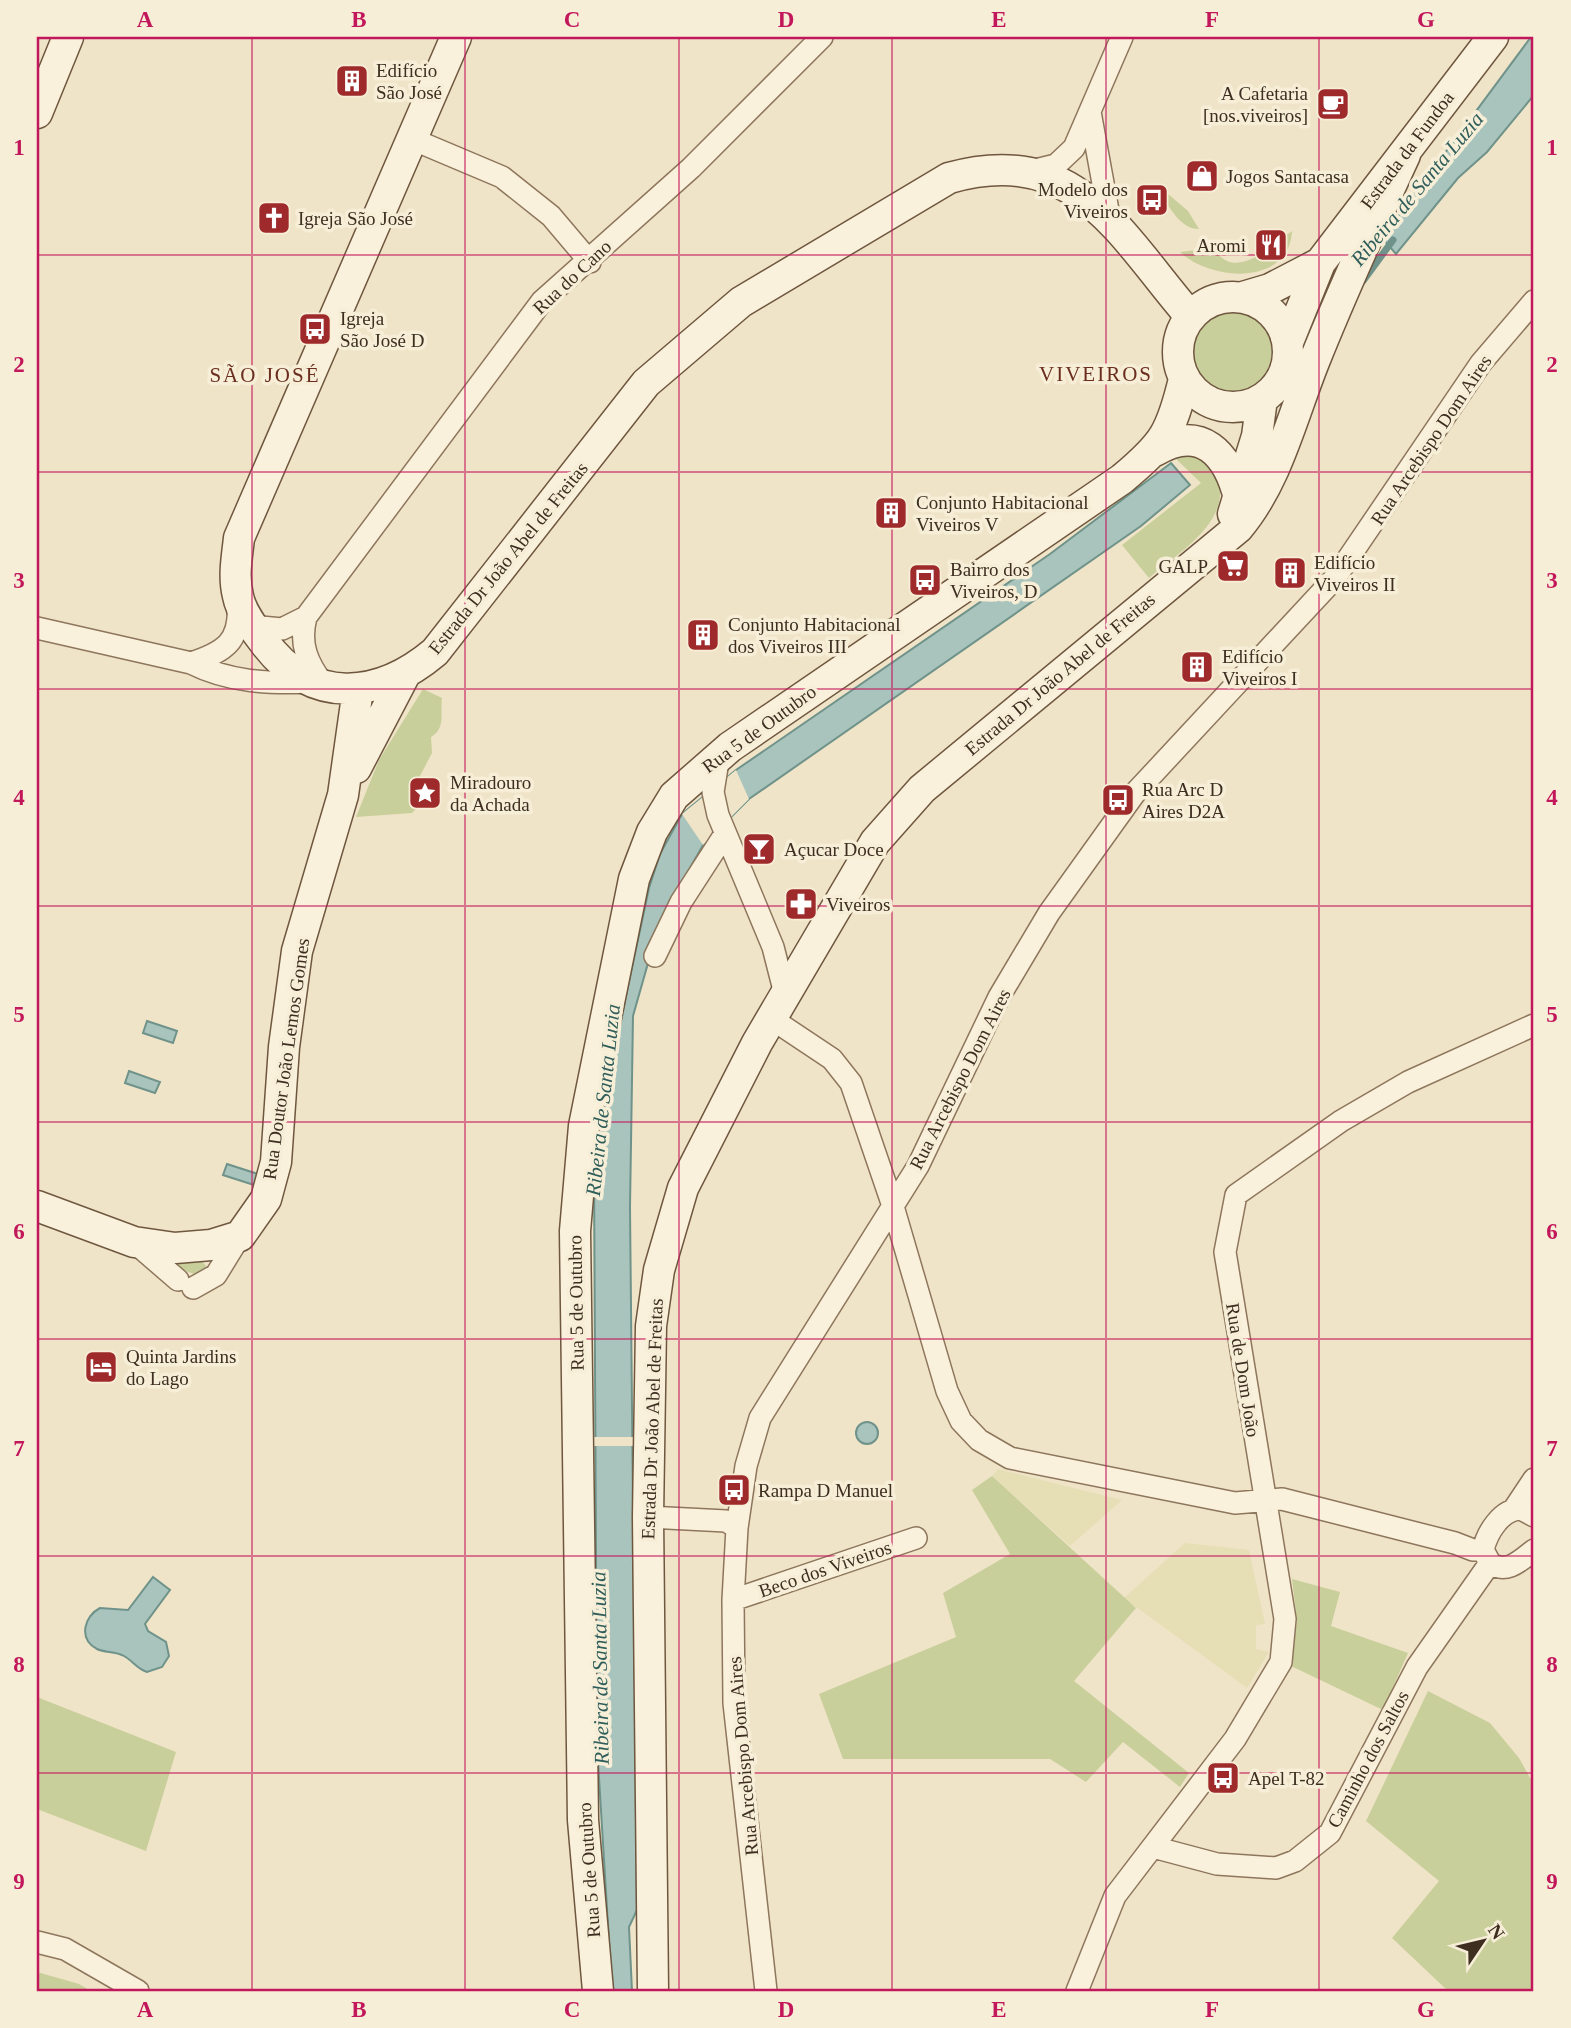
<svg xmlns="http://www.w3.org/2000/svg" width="1571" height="2028" viewBox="0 0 1571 2028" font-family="'Times New Roman',serif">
	<rect width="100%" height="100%" fill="#f0e4c8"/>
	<path fill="#e6deb5" d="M998,1469L1122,1500L1070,1546L992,1476Z
		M1185,1543L1249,1550L1265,1624L1256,1625V1649L1269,1652L1247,1688L1124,1598Z"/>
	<path fill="#c9cf9b" d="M1167,193L1188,211L1199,229C1181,229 1172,210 1162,197Z
		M1292,231C1289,287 1210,281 1180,252L1205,249L1206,254L1208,250L1215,249C1234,283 1273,245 1292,231Z
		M1192 351a40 40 0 1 1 80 0a40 40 0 1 1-80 0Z
		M1185,455C1197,455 1211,461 1216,472C1236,520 1180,551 1149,578L1122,545L1201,483L1175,458Z
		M423,689L442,698C440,714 446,728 431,737L432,753L420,776L425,786L423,802L412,813L356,817L379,760Z
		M201,1260L206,1266L201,1276L182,1270L177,1263Z
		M992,1476L1136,1608L1074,1681L1189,1773L1180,1787L1123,1742L1086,1782L1050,1759H843L819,1694L956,1637L943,1593L1010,1554L972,1490Z
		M1292,1579L1340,1592L1331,1626L1408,1653L1383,1710L1291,1666L1297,1621Z
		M1428,1691L1490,1723L1519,1758L1534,1785V1853L1532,1856L1534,1860V1991H1448L1392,1938L1439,1881L1366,1821Z
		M37,1697L176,1752L146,1851L37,1809Z
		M37,1972L79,1984L91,1991H37Z"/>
	<path fill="#a9c4bc" stroke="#6f938a" stroke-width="2" d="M1531,37H1534V95L1487,152L1458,178L1396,254L1382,238Z
		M1171,463L1190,485L1141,526L749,799L703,845L660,921L633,1016L630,1207L637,1910L629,1927L632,1991H612L597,1745L594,1172L599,1122L649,888L660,854L682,814L736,770L1050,554Z
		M147,1021L177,1031L173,1043L143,1033Z
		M129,1071L160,1082L155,1093L125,1083Z
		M227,1164L258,1174L254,1185L223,1175Z
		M856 1433a11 11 0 1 1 22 0a11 11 0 1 1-22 0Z
		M153,1577L170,1590L145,1624L148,1631L166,1642L169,1656L162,1667L147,1672C137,1669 133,1661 124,1656C115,1651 105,1653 97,1649C78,1639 84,1616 100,1608L128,1610Z"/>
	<path fill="#f0e4c8" d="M736,770L749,799L703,845L682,814Z
		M594,1437H634V1446H594Z"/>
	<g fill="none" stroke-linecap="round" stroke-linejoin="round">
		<path stroke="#6f938a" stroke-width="7" d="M1363,281L1393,240"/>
		<defs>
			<path id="street" d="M1090,112L1109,216
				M412,139L502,177L551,216L590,262
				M1027,172L1056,165L1074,148L1122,37
				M306,617C299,644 307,663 324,685
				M252,626L282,629L306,617L542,301L691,168L822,37
				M37,628L191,663C229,682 269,684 310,682
				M191,663C225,652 241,641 238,604
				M719,755L713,792L718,815L773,947L785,994
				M655,956L681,902L725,834
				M772,1019L832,1059L851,1083L892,1203L947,1391L961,1421L979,1440L1010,1458L1235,1503L1282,1499L1455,1543L1473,1550H1483
				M134,1242L178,1280
				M193,1288L216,1275L240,1236
				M1514,1509L1534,1479
				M1534,1516L1521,1509C1501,1509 1487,1533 1483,1550L1490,1563C1507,1575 1521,1560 1534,1550
				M648,1517L726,1521L737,1528
				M733,1600L916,1538
				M1153,1847L1217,1864L1276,1868L1295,1861L1330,1833L1417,1667L1490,1563
				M37,1942L65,1949L138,1991
				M766,1991L734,1703L733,1600L737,1528L746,1466L760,1418L918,1166L999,997L1049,913L1135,793L1335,578L1481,363L1534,301
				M1077,1991L1115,1896L1235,1739L1281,1662L1285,1619L1225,1252L1236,1195L1341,1121L1408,1082L1534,1025"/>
			<path id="secondary" d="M456,37L239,538C237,557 233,576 238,596C241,612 254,629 264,642C311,706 379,699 435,652L646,383L741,302L949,178C1077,142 1120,235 1190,316
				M37,113L68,37
				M1178 352a55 55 0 1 1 110 0a55 55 0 1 1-110 0Z
				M1243,297L1270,289L1320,263
				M1288,342L1320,263L1493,37
				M1155,451C1201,423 1228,454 1239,498
				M1233,514L1257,436L1262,399
				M356,768L404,676
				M37,1206L134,1242L175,1248L211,1245L240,1236L266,1199L276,1162L284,1047L297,951L343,795L358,689
				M598,1991L583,1820L575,1231L584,1126L634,879L652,832L674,796L730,747L1122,479C1164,444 1171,433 1184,379
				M653,1991L648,1517L651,1326L659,1270L683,1188L757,1043L875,842L922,789L1238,528C1277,482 1292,417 1314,362C1342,292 1373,224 1405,155"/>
		</defs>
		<use href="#street" stroke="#8d765c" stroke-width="24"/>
		<use href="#secondary" stroke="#6f573f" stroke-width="33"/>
		<use href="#street" stroke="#faf1dc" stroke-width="21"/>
		<use href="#secondary" stroke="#faf1dc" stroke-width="30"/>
	</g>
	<path fill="none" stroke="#c2185b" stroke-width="2" stroke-opacity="0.55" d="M252,37V1991M465,37V1991M679,37V1991M892,37V1991M1106,37V1991M1319,37V1991M37,255H1534M37,472H1534M37,689H1534M37,906H1534M37,1122H1534M37,1339H1534M37,1556H1534M37,1773H1534"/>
	<defs>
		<symbol id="building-square" viewBox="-11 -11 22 22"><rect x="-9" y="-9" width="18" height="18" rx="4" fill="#9e2a2b" stroke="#f7eed8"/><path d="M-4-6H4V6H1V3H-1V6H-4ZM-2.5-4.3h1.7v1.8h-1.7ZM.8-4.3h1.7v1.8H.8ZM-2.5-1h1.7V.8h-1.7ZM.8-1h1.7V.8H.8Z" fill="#fff"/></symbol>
		<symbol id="cafe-square" viewBox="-11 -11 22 22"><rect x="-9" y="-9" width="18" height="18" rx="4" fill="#9e2a2b" stroke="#f7eed8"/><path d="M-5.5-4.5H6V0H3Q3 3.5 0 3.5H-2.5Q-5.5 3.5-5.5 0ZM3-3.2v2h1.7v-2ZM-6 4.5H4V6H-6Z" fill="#fff"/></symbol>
		<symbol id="shop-square" viewBox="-11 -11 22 22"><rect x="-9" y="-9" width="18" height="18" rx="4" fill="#9e2a2b" stroke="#f7eed8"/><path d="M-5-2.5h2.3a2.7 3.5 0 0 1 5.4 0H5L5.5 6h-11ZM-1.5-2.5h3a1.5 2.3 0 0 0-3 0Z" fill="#fff"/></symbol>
		<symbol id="bus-square" viewBox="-11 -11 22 22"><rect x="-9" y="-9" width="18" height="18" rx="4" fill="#9e2a2b" stroke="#f7eed8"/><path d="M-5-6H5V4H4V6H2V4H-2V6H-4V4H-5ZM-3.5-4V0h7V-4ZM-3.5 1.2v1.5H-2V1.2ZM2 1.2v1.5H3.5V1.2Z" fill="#fff"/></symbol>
		<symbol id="church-square" viewBox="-11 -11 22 22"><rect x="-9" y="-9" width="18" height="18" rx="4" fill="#9e2a2b" stroke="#f7eed8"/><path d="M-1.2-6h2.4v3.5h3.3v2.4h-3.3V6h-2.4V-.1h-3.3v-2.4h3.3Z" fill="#fff"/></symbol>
		<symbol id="restaurant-square" viewBox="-11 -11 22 22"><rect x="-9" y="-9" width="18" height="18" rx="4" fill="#9e2a2b" stroke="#f7eed8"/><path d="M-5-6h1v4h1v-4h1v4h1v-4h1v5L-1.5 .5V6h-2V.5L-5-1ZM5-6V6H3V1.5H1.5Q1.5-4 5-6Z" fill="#fff"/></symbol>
		<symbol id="supermarket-square" viewBox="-11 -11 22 22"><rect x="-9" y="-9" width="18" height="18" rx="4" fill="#9e2a2b" stroke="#f7eed8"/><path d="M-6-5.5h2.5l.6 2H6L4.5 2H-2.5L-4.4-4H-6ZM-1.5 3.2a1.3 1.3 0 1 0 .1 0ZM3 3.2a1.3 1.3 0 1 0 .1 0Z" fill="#fff"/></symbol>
		<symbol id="sight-square" viewBox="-11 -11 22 22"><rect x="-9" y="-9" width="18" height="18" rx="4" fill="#9e2a2b" stroke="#f7eed8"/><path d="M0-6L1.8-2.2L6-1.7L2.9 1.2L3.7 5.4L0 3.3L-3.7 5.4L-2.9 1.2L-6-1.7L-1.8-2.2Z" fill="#fff"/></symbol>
		<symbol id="bar-square" viewBox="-11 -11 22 22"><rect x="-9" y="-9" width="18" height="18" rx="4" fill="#9e2a2b" stroke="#f7eed8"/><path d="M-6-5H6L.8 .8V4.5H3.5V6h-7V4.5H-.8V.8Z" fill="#fff"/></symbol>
		<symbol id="pharmacy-square" viewBox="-11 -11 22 22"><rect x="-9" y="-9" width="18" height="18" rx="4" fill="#9e2a2b" stroke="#f7eed8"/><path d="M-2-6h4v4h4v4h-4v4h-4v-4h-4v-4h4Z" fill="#fff"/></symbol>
		<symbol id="hotel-square" viewBox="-11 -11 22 22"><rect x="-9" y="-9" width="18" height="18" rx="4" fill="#9e2a2b" stroke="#f7eed8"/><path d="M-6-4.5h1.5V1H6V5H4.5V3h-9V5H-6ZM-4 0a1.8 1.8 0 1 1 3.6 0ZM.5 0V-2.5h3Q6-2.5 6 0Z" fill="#fff"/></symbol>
	</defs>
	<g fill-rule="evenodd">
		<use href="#building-square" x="333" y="62" width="38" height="38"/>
		<use href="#cafe-square" x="1314" y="85" width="38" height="38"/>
		<use href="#shop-square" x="1183" y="157" width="38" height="38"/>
		<use href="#bus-square" x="1133" y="181" width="38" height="38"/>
		<use href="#church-square" x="255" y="199" width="38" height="38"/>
		<use href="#restaurant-square" x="1252" y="226" width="38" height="38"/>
		<use href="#bus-square" x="296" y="310" width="38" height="38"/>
		<use href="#building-square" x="872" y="494" width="38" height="38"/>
		<use href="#supermarket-square" x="1214" y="547" width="38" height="38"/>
		<use href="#building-square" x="1271" y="554" width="38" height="38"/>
		<use href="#bus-square" x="906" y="561" width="38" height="38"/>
		<use href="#building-square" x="684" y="616" width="38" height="38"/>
		<use href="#building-square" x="1178" y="648" width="38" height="38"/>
		<use href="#sight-square" x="406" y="774" width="38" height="38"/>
		<use href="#bus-square" x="1099" y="781" width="38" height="38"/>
		<use href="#bar-square" x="740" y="830" width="38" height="38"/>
		<use href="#pharmacy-square" x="782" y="885" width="38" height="38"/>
		<use href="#hotel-square" x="82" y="1348" width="38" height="38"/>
		<use href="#bus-square" x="715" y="1471" width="38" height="38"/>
		<use href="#bus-square" x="1204" y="1759" width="38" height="38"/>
	</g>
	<g text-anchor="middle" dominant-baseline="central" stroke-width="7" stroke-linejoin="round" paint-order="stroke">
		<g font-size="19" fill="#3d2e20" stroke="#f7eed8" text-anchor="start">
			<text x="376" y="70">Edifício<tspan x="376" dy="22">São José</tspan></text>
			<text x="1308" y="93" text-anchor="end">A Cafetaria<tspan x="1308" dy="22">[nos.viveiros]</tspan></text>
			<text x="1226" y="176">Jogos Santacasa</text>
			<text x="1128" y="189" text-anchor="end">Modelo dos<tspan x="1128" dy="22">Viveiros</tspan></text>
			<text x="298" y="218">Igreja São José</text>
			<text x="1246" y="245" text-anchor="end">Aromi</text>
			<text x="340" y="318">Igreja<tspan x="340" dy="22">São José D</tspan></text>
			<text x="916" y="502">Conjunto Habitacional<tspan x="916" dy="22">Viveiros V</tspan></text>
			<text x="1314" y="562">Edifício<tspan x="1314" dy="22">Viveiros II</tspan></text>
			<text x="1208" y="566" text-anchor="end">GALP</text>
			<text x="950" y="569">Bairro dos<tspan x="950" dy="22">Viveiros, D</tspan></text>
			<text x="728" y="624">Conjunto Habitacional<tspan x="728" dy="22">dos Viveiros III</tspan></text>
			<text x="1222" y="656">Edifício<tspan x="1222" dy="22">Viveiros I</tspan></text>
			<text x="450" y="782">Miradouro<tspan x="450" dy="22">da Achada</tspan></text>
			<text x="1142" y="789">Rua Arc D<tspan x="1142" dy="22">Aires D2A</tspan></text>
			<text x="784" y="849">Açucar Doce</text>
			<text x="826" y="904">Viveiros</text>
			<text x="126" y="1356">Quinta Jardins<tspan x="126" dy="22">do Lago</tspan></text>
			<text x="758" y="1490">Rampa D Manuel</text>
			<text x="1248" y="1778">Apel T-82</text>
		</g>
		<g font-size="19" fill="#3d2e20" stroke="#f7eed8">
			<text transform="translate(1407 150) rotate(-53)">Estrada da Fundoa</text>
			<text transform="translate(572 277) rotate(-43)">Rua do Cano</text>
			<text transform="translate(1431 440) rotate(-56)">Rua Arcebispo Dom Aires</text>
			<text transform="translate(508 558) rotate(-51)">Estrada Dr João Abel de Freitas</text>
			<text transform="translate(1060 674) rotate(-40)">Estrada Dr João Abel de Freitas</text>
			<text transform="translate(759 729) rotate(-36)">Rua 5 de Outubro</text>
			<text transform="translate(286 1059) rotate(-82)">Rua Doutor João Lemos Gomes</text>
			<text transform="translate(960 1079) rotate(-63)">Rua Arcebispo Dom Aires</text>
			<text transform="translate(576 1303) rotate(-91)">Rua 5 de Outubro</text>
			<text transform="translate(1243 1370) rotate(81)">Rua de Dom João</text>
			<text transform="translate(652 1419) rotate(-88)">Estrada Dr João Abel de Freitas</text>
			<text transform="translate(825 1569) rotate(-19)">Beco dos Viveiros</text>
			<text transform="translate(743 1756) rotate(-95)">Rua Arcebispo Dom Aires</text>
			<text transform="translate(1368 1759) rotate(-62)">Caminho dos Saltos</text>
			<text transform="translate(589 1870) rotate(-94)">Rua 5 de Outubro</text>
		</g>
		<g font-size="21" font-style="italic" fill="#2f5d5a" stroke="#f7eed8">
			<text transform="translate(1417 189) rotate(-50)">Ribeira de Santa Luzia</text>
			<text transform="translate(603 1100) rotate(-84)">Ribeira de Santa Luzia</text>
			<text transform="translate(600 1668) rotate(-91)">Ribeira de Santa Luzia</text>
		</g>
		<g font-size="21" letter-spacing="2" fill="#6b2e1e" stroke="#f7eed8">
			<text x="1096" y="374">VIVEIROS</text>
			<text x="265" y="375">SÃO JOSÉ</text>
		</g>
	</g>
	<rect width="1571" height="2028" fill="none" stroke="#f7eed8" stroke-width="77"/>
	<g transform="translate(1483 1941) rotate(55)" stroke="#f7eed8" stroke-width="5" paint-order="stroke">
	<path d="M0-5L12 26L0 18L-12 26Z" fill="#3d2e20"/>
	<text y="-10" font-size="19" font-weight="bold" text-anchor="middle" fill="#3d2e20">N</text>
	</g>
	<rect x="38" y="38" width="1494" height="1952" fill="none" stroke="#c2185b" stroke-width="2.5"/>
	<g font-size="23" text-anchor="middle" font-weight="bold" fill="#c2185b">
		<text x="145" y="27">A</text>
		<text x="359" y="27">B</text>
		<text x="572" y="27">C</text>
		<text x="786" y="27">D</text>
		<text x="999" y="27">E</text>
		<text x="1212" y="27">F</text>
		<text x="1426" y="27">G</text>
		<text x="19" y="155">1</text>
		<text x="1552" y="155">1</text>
		<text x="19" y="372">2</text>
		<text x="1552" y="372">2</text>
		<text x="19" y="588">3</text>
		<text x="1552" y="588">3</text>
		<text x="19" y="805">4</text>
		<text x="1552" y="805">4</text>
		<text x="19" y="1022">5</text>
		<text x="1552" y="1022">5</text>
		<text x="19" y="1239">6</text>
		<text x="1552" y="1239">6</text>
		<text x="19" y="1456">7</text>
		<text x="1552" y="1456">7</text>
		<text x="19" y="1672">8</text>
		<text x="1552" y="1672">8</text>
		<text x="19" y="1889">9</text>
		<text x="1552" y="1889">9</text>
		<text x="145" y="2017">A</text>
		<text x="359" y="2017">B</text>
		<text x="572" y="2017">C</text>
		<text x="786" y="2017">D</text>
		<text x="999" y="2017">E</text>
		<text x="1212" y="2017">F</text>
		<text x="1426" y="2017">G</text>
	</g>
</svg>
